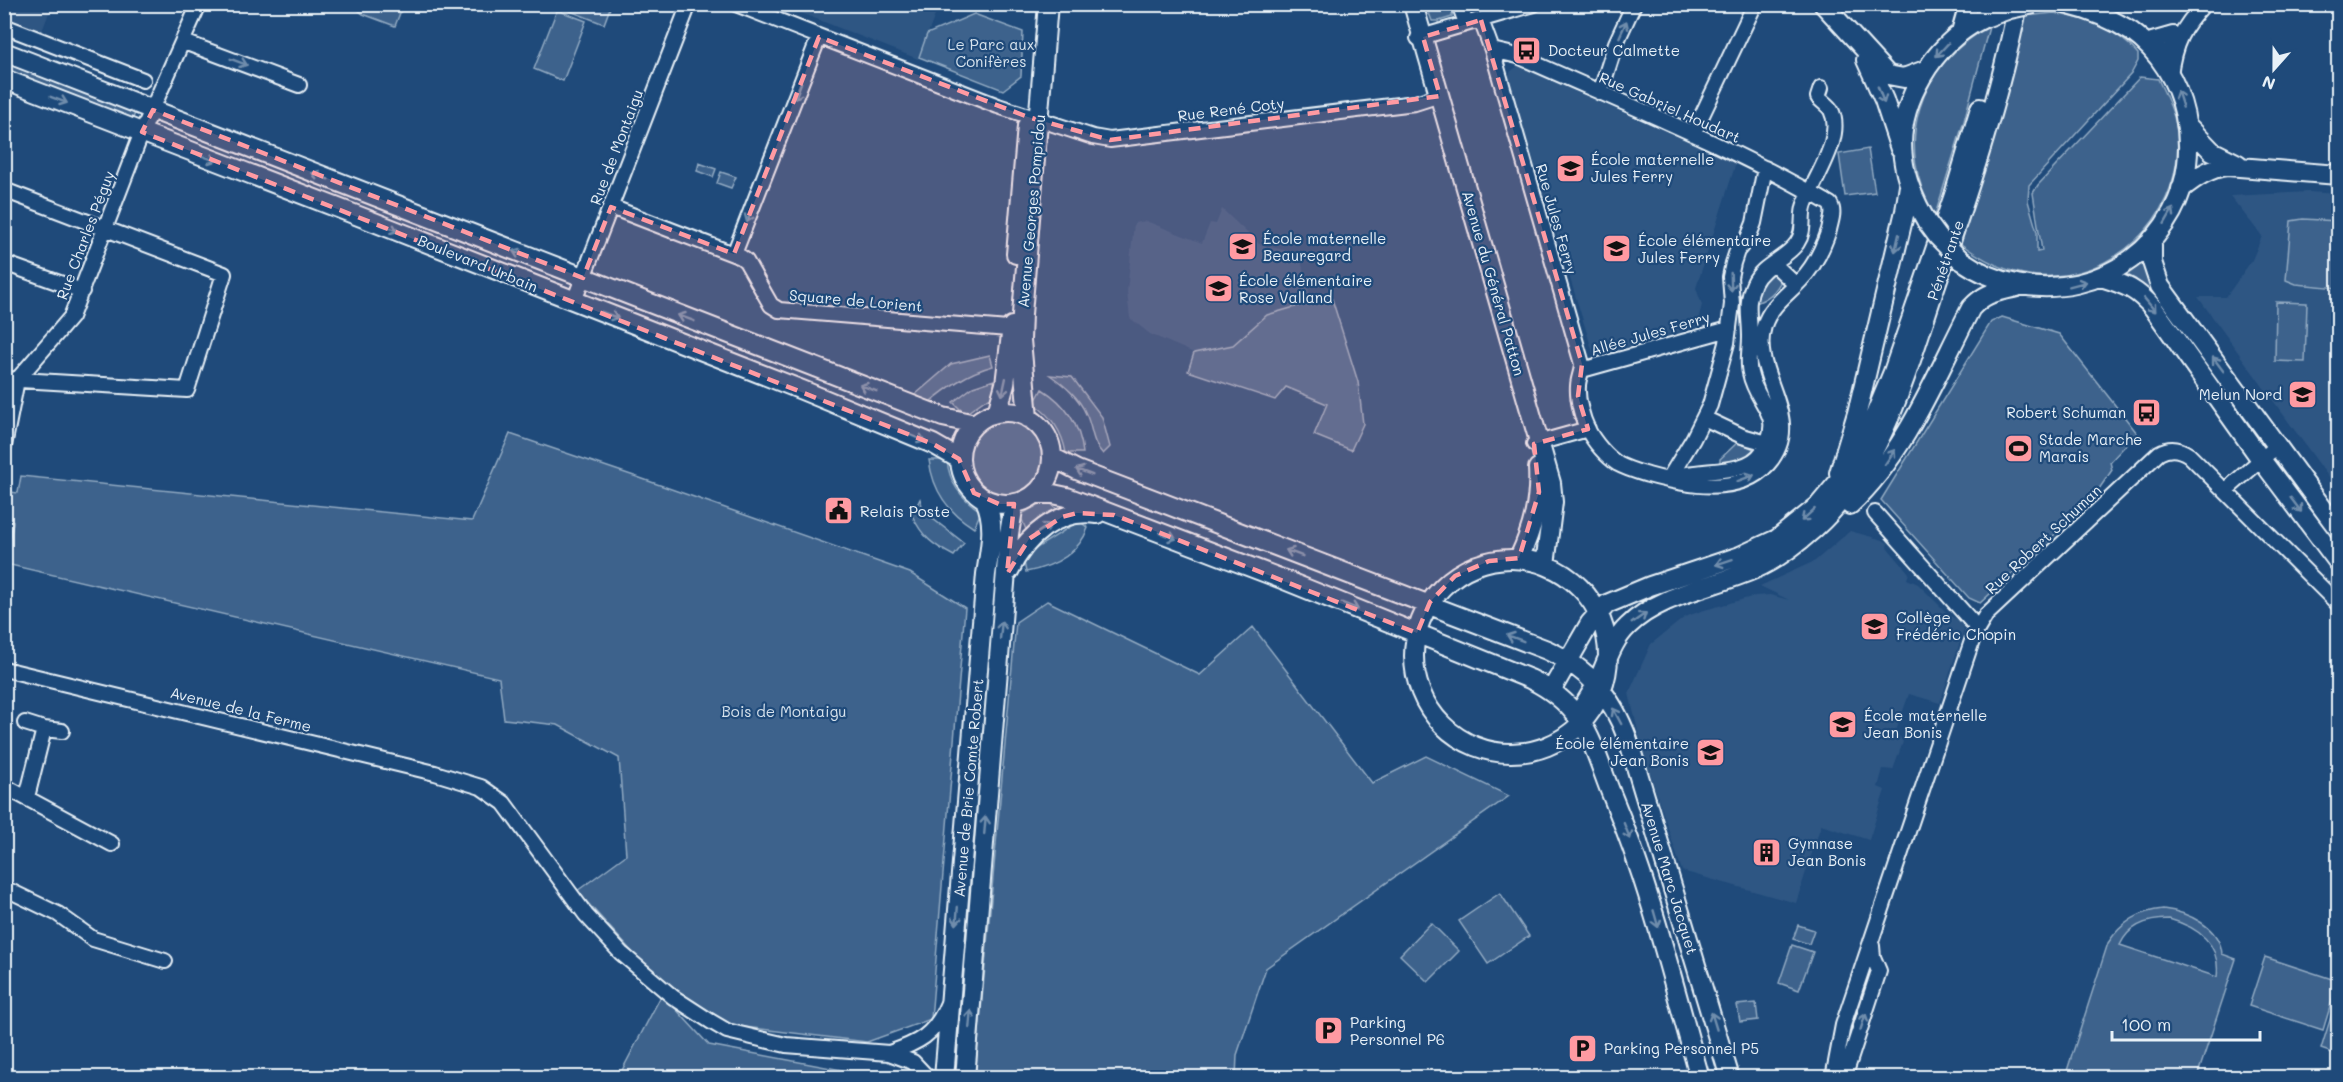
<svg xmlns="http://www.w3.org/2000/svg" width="2343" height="1082" viewBox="0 0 2343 1082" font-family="Mali,sans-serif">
	<rect width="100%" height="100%" fill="#1f4a7a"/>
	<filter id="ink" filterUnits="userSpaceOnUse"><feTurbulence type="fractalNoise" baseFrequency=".0167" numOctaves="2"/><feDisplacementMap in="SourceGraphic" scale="12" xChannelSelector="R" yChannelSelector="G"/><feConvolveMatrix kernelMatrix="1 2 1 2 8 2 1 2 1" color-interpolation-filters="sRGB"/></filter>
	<g filter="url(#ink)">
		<path fill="#2e5683" d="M4,5L5,4L52,5L42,31L5,16Z
			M781,5H939L918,59Z
			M1518,66L1736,163L1696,288L1702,305L1696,327L1594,356L1508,78L1511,71Z
			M2309,192L2338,194V490L2198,297H2226L2252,260L2262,236L2230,196Z
			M1222,209L1259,244L1299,254L1312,302L1267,315L1233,345L1194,353L1150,334L1130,318L1127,292L1134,223L1146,221L1202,243L1210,223L1216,224Z
			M1850,531L1883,540L1888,543L1887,547L1909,573L1907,579L1918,584L1950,616L1962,622L1964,630L1940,703L1909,694L1896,731L1903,742L1893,770L1883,769L1878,787L1885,790L1869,840L1821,825L1796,903L1682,871L1643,752L1629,693L1651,644L1685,617L1701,611L1755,596L1770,595L1789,600L1760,586L1815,561Z"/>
		<path fill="#3c628c" stroke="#92aac2" stroke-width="1.5" fill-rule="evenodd" d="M558,4H611V5L604,24L557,6Z
			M352,5H351H403L395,26L363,14Z
			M1426,5H1450L1453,9L1452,17L1439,21H1432Z
			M557,10L586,21L563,81L534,69Z
			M2054,13C2086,19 2117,28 2138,54V61L2131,74L2029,185L2028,201L2037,232V252L2042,251L2033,193L2038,185L2140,77L2158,79C2166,97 2176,114 2177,134C2184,207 2125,272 2054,276C2019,279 1987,263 1961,244L2024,16Z
			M974,14L1023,32L1021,76L1003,90L919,57L927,34Z
			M1989,27L1964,121L1935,215C1892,146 1919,63 1989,27Z
			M4,59L136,110L132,121L5,72Z
			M1868,149L1875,192L1845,196L1839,154Z
			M699,163L716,169L713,177L697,171Z
			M721,172L736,177L731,188L717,183Z
			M2303,219L2338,221V288L2296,284L2286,280L2291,221Z
			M2144,262L2248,416L2242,421L2149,291L2135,279L2127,275Z
			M1773,270L1782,279C1775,293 1768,299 1753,304L1760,286Z
			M1332,299L1358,382L1363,424L1351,450L1314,435L1327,404L1286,387L1275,400L1188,371L1194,353L1233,345L1267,315L1312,302Z
			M2276,302L2307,303L2305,362L2275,361Z
			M2002,317L2059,334L2137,433L2110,462L2112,470L2090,502L1980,603L1969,598L1881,500L1991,322Z
			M990,355L993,366C966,373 947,388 926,405L916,394L951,364Z
			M1050,375L1072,377L1102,417L1110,447L1103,454C1091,442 1093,428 1086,414C1079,397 1064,385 1050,375Z
			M994,380L995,398L985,400L965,414L953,402L973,387Z
			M1042,389C1066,404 1080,424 1083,453H1066C1062,431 1052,417 1034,404Z
			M967 457a39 39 0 1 1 78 0a39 39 0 1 1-78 0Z
			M510,434L637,477L910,573L965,608L931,1019L867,1042L713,1023L663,986L577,891L626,855L619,758L558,725L504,719L499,678L6,564L13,522L5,521L10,492L18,493L21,476L472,521Z
			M1738,442L1756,450L1751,458L1720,463V459Z
			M929,460H947C949,483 961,499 981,511L974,528C948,512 933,491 929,460Z
			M920,499L924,512L964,543L954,556C933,545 922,537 912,515Z
			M1047,500L1060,512L1027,532L1020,515Z
			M1079,521L1088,528C1078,555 1052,567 1026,572L1022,552L1035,549Z
			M995,534L1005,535L961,1077L951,1078Z
			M1047,601L1200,675L1253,627L1372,783L1426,756L1509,796L1266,968L1237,1055L1236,1077H975L1016,622Z
			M1500,893L1529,936L1488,964L1459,921Z
			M2163,909C2188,912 2220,927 2222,954L2236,959L2197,1077H2065L2108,943C2121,923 2139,911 2163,909ZM2169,919C2198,927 2221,944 2217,977L2120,945C2129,925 2148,919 2169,919Z
			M1431,923L1459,951L1428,982L1400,955Z
			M1798,925L1814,930L1809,944L1793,939Z
			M1792,945L1813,952L1799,990L1779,983Z
			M2265,957L2338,981L2323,1030L2249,1006Z
			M662,994L709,1045L879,1077L618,1078Z
			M2338,994V1055L2321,1049Z
			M1756,1003L1758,1020L1740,1022L1737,1005Z"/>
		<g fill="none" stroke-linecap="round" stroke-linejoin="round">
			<defs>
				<path id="minor" d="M736,4L998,106L1093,137L1110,140L1415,103L1440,95
					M1459,4L1466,23
					M1481,20L1492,50L1582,364C1582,372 1578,379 1578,386C1577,399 1582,418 1588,430C1594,442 1607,457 1618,464C1627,469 1638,472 1648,475C1684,485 1739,497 1768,464C1808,418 1749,374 1764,326C1770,306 1787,295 1800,281C1814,267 1823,248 1829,230C1831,220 1835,212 1830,204C1731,146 1623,103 1518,56L1492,50
					M4,26L143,80
					M2173,34L2176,35L2168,56H2166L2152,40Z
					M1418,38L1534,4
					M184,42L299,85
					M2170,75C2174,43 2182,28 2204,4
					M1600,93L1616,43L1634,4
					M1693,134L1755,4
					M4,190L224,274L187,390L4,379
					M611,207L741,257L746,261L771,305L779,310L1020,330
					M734,254L819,37
					M4,263L82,291
					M1774,264L1796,285
					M574,301L689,4
					M1582,370L1729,329
					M1704,418L1742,436L1774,445
					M1534,444L1588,429
					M4,446L17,380L71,317L142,132L199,4
					M1668,480C1695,466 1745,478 1762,452C1786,414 1757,407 1750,373C1747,362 1750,349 1750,337C1750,317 1745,302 1754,283C1762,265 1786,259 1797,243C1806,230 1800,217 1805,204C1814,178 1845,137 1831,110C1828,105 1821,101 1818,97L1821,88
					M1668,480L1693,439L1710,405L1727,343L1732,304L1730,277L1733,263L1737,251L1748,238L1754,223L1765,168
					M2225,491L2278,445
					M1875,513L1973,623L1978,626
					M4,669L435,773L481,787L504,803L586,915L621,953L673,997L710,1021L727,1031L786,1045L889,1053L913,1062L928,1078
					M25,723L44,729L62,731
					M4,786L112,844
					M27,797L44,729
					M4,888L58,914L93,939L165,961
					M889,1053C918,1043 935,1035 947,1005
					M1833,1078L1843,1025L1974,635L1986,615L2159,453C2169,447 2179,448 2189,455L2338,604
					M1844,1078L1879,971L1873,957L1872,946"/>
				<path id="major" d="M1413,4L1551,483L1553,502L1545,565
					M1823,4L1888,75L1904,78L1925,70
					M1961,32L1969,4
					M4,52L943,417L975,424
					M1866,60L1884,100L1900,149
					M4,79L351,213L802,390L933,444L959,459
					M2187,125L2212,151L2238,164
					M2181,189C2195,178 2209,168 2227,166L2338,175
					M1927,222C1915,202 1906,182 1903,158C1896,103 1934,43 1982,19
					M2152,239V262L2160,286L2338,529
					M1016,254L1027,126
					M1961,260C2032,310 2130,289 2172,212C2204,153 2187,71 2132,32C2111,18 2090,10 2065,4
					M2101,277C2126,285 2137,289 2154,309L2260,458L2338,562
					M960 458a46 46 0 1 1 92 0a46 46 0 1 1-92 0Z
					M997,413L1005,384L1012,326
					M1028,418L1021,340L1022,314L1048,4
					M1052,457L1077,470L1547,650C1589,669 1612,696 1628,740L1730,1078
					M1839,473L1857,413L1905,211L1909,186
					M1035,494H1053L1067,497L1282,579L1530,679C1549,688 1567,702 1579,719C1595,743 1602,772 1613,798C1651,889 1673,984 1700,1078
					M1850,505C1906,453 1936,375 1971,308C1986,292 1996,292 2017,287
					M1519,558C1533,528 1540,501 1538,468
					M1414 656a97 97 0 1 1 194 0a97 97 0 1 1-194 0Z
					M1009,571C1025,537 1057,508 1097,514
					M1551,691L1590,623L1607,604L1650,586L1740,556L1777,539L1818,506L1844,475L1866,437L1893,372L1954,195L1980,108
					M1577,716C1584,705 1592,693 1598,681C1607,662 1612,641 1628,626C1660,594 1715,587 1755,569C1778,559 1797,544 1815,528C1888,462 1909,360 1941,270C1971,183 2000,95 2018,4
					M944,1078L986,574C990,549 996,523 985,500
					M965,1078L1009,534L1014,504"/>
			</defs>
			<use href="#minor" stroke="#e8f1f8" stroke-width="18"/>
			<use href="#major" stroke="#e8f1f8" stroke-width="22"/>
			<use href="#minor" stroke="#1f4a7a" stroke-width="14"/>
			<use href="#major" stroke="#1f4a7a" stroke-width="18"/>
			<defs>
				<path id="major-bridge" d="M1982,19L2010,9L2034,4
					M1927,222L1938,237L1961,260"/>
			</defs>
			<use href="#major-bridge" stroke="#e8f1f8" stroke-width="22" stroke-linecap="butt"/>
			<use href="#major-bridge" stroke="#1f4a7a" stroke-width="18"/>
		</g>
		<defs><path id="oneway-shaft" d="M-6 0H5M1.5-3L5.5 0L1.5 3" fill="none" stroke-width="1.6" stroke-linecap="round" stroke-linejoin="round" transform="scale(1.5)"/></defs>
		<g stroke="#6f8dac">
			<use href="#oneway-shaft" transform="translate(1623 29) rotate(-66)"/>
			<use href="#oneway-shaft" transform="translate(1942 50) rotate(133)"/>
			<use href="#oneway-shaft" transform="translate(239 62) rotate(21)"/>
			<use href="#oneway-shaft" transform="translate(798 91) rotate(111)"/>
			<use href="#oneway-shaft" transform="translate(1881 95) rotate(69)"/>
			<use href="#oneway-shaft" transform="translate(2180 99) rotate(-108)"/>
			<use href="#oneway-shaft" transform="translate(59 100) rotate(21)"/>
			<use href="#oneway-shaft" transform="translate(208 158) rotate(21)"/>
			<use href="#oneway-shaft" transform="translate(320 176) rotate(-158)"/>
			<use href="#oneway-shaft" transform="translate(750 214) rotate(112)"/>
			<use href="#oneway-shaft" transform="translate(2169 216) rotate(-60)"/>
			<use href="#oneway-shaft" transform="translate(390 228) rotate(22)"/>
			<use href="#oneway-shaft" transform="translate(1897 243) rotate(103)"/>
			<use href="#oneway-shaft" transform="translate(521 254) rotate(-159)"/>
			<use href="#oneway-shaft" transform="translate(1731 282) rotate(88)"/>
			<use href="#oneway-shaft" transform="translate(2078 284) rotate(-15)"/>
			<use href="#oneway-shaft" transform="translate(2150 305) rotate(50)"/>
			<use href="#oneway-shaft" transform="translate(610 315) rotate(21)"/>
			<use href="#oneway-shaft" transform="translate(686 318) rotate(-159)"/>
			<use href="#oneway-shaft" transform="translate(2218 364) rotate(-127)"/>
			<use href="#oneway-shaft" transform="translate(1004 387) rotate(102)"/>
			<use href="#oneway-shaft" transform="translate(868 388) rotate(-159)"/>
			<use href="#oneway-shaft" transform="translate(917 438) rotate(23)"/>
			<use href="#oneway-shaft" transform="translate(1890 457) rotate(-56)"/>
			<use href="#oneway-shaft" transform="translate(1084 472) rotate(-159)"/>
			<use href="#oneway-shaft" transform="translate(1746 478) rotate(-21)"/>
			<use href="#oneway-shaft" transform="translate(2296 505) rotate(53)"/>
			<use href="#oneway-shaft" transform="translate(1808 515) rotate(138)"/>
			<use href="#oneway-shaft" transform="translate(1043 529) rotate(-34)"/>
			<use href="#oneway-shaft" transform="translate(1168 536) rotate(21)"/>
			<use href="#oneway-shaft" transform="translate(1294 553) rotate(-159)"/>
			<use href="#oneway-shaft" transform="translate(1724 562) rotate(162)"/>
			<use href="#oneway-shaft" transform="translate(1350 606) rotate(22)"/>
			<use href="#oneway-shaft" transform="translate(1639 618) rotate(-35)"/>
			<use href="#oneway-shaft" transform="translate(1001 630) rotate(-84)"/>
			<use href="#oneway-shaft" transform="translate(1515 638) rotate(-159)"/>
			<use href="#oneway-shaft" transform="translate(1617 716) rotate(-118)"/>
			<use href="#oneway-shaft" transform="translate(985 825) rotate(-85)"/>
			<use href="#oneway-shaft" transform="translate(1627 831) rotate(68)"/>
			<use href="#oneway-shaft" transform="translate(957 916) rotate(95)"/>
			<use href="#oneway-shaft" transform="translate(1656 919) rotate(74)"/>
			<use href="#oneway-shaft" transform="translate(970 1019) rotate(-85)"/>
			<use href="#oneway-shaft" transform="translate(1714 1021) rotate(-107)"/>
			<use href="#oneway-shaft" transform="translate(1863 1022) rotate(-72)"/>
		</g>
	</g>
	<path fill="#ff9aa2" fill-opacity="0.2" stroke="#ff9aa2" stroke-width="4.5" stroke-dasharray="12 8" stroke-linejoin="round" d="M1481,20L1582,364L1578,396L1588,429L1534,444L1539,492L1519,558L1489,561L1455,576L1430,602L1417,633L1114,515L1077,513L1062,517L1029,539L1007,574L1014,504H999L974,493L959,459L933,444L142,132L153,110L583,278L611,207L734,254L819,37L1028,117L1110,140L1440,96L1423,37Z"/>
	<defs>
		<symbol id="bus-square" viewBox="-11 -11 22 22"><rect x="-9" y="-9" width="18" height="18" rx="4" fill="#ff9aa2" stroke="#1f4a7a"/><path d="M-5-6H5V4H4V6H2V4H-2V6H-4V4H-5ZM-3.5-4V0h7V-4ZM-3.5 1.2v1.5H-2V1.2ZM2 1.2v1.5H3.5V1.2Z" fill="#111"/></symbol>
		<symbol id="school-square" viewBox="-11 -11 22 22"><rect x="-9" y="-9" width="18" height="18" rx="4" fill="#ff9aa2" stroke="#1f4a7a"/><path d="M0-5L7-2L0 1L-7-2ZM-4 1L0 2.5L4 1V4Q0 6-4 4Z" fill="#111"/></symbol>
		<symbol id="university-square" viewBox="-11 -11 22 22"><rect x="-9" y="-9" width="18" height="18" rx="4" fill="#ff9aa2" stroke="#1f4a7a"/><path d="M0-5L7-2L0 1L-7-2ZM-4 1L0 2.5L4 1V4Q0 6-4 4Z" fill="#111"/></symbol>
		<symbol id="stadium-square" viewBox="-11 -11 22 22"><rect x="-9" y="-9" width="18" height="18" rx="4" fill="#ff9aa2" stroke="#1f4a7a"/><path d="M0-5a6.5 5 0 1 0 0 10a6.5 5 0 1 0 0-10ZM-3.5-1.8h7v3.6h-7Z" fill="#111"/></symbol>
		<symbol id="civic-square" viewBox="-11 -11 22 22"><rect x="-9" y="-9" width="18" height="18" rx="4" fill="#ff9aa2" stroke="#1f4a7a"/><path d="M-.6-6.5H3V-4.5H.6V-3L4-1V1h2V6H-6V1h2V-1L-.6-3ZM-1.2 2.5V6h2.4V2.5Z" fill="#111"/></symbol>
		<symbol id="building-square" viewBox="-11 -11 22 22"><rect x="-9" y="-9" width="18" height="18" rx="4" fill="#ff9aa2" stroke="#1f4a7a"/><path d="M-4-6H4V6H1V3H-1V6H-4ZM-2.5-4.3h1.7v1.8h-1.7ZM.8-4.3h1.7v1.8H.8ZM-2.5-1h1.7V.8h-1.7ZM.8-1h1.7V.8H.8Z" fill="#111"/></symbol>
		<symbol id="parking-square" viewBox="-11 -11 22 22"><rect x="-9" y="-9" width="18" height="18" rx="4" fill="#ff9aa2" stroke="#1f4a7a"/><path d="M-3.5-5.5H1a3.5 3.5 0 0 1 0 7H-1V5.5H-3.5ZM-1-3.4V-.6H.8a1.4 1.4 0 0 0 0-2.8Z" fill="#111"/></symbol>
	</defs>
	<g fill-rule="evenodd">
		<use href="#bus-square" x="1510" y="34" width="33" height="33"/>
		<use href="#school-square" x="1554" y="152" width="33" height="33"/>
		<use href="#school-square" x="1226" y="230" width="33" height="33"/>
		<use href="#school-square" x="1600" y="232" width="33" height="33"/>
		<use href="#school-square" x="1202" y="272" width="33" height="33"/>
		<use href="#university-square" x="2286" y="378" width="33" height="33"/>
		<use href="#bus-square" x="2130" y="396" width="33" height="33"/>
		<use href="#stadium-square" x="2002" y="432" width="33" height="33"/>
		<use href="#civic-square" x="822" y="494" width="33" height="33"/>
		<use href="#school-square" x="1858" y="610" width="33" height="33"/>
		<use href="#school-square" x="1826" y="708" width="33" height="33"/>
		<use href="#school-square" x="1694" y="736" width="33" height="33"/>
		<use href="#building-square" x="1750" y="836" width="33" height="33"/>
		<use href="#parking-square" x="1312" y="1014" width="33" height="33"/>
		<use href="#parking-square" x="1566" y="1032" width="33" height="33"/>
	</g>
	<g text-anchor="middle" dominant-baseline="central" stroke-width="4.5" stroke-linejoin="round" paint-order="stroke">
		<g font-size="15" fill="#d7e3ed" stroke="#1f4a7a">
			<text x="991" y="44">Le Parc aux<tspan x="991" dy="17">Conifères</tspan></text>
			<text x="784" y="711">Bois de Montaigu</text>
		</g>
		<g font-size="15" fill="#e8f1f8" stroke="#1f4a7a" text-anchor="start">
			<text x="1548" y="50">Docteur Calmette</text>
			<text x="1591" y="159">École maternelle<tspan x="1591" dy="17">Jules Ferry</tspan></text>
			<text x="1263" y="238">École maternelle<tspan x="1263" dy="17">Beauregard</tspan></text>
			<text x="1638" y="240">École élémentaire<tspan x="1638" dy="17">Jules Ferry</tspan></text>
			<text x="1239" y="280">École élémentaire<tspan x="1239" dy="17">Rose Valland</tspan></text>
			<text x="2282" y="394" text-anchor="end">Melun Nord</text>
			<text x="2126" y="412" text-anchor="end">Robert Schuman</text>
			<text x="2039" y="439">Stade Marche<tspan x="2039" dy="17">Marais</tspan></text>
			<text x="860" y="511">Relais Poste</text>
			<text x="1896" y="617">Collège<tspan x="1896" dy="17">Frédéric Chopin</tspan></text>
			<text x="1864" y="715">École maternelle<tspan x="1864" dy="17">Jean Bonis</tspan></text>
			<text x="1689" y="743" text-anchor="end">École élémentaire<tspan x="1689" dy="17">Jean Bonis</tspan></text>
			<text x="1788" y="843">Gymnase<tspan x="1788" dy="17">Jean Bonis</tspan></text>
			<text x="1350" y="1022">Parking<tspan x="1350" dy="17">Personnel P6</tspan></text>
			<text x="1604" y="1048">Parking Personnel P5</text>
		</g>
		<g font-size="15" fill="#e8f1f8" stroke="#1f4a7a">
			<text transform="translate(1670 107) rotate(24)">Rue Gabriel Houdart</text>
			<text transform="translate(1231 109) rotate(-7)">Rue René Coty</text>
			<text transform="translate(616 147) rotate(-69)">Rue de Montaigu</text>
			<text transform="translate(1031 211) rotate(-85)">Avenue Georges Pompidou</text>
			<text transform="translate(1557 219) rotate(74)">Rue Jules Ferry</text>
			<text transform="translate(85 235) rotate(-69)">Rue Charles Péguy</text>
			<text transform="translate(1945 260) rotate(-71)">Pénétrante</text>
			<text transform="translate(478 263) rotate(22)">Boulevard Urbain</text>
			<text transform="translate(1494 283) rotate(74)">Avenue du Général Patton</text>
			<text transform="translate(856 300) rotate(5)">Square de Lorient</text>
			<text transform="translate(1650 333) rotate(-16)">Allée Jules Ferry</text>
			<text transform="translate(2043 539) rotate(-43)">Rue Robert Schuman</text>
			<text transform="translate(241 709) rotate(14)">Avenue de la Ferme</text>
			<text transform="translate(968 788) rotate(-85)">Avenue de Brie Comte Robert</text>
			<text transform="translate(1670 878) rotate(73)">Avenue Marc Jacquet</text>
		</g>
	</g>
	<rect width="2343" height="1082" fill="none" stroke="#1f4a7a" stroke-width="24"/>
	<rect x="12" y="12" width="2319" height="1058" fill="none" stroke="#e8f1f8" stroke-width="2" filter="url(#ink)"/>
	<g transform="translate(2274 69) rotate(201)" stroke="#1f4a7a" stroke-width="4.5" paint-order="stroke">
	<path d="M0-4.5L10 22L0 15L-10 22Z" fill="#e8f1f8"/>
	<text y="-9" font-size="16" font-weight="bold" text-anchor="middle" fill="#e8f1f8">N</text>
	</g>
	<path d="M2112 1031v9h148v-9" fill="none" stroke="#e8f1f8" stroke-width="3"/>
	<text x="2121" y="1031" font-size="18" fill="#e8f1f8" stroke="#1f4a7a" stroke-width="4.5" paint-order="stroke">100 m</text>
</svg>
